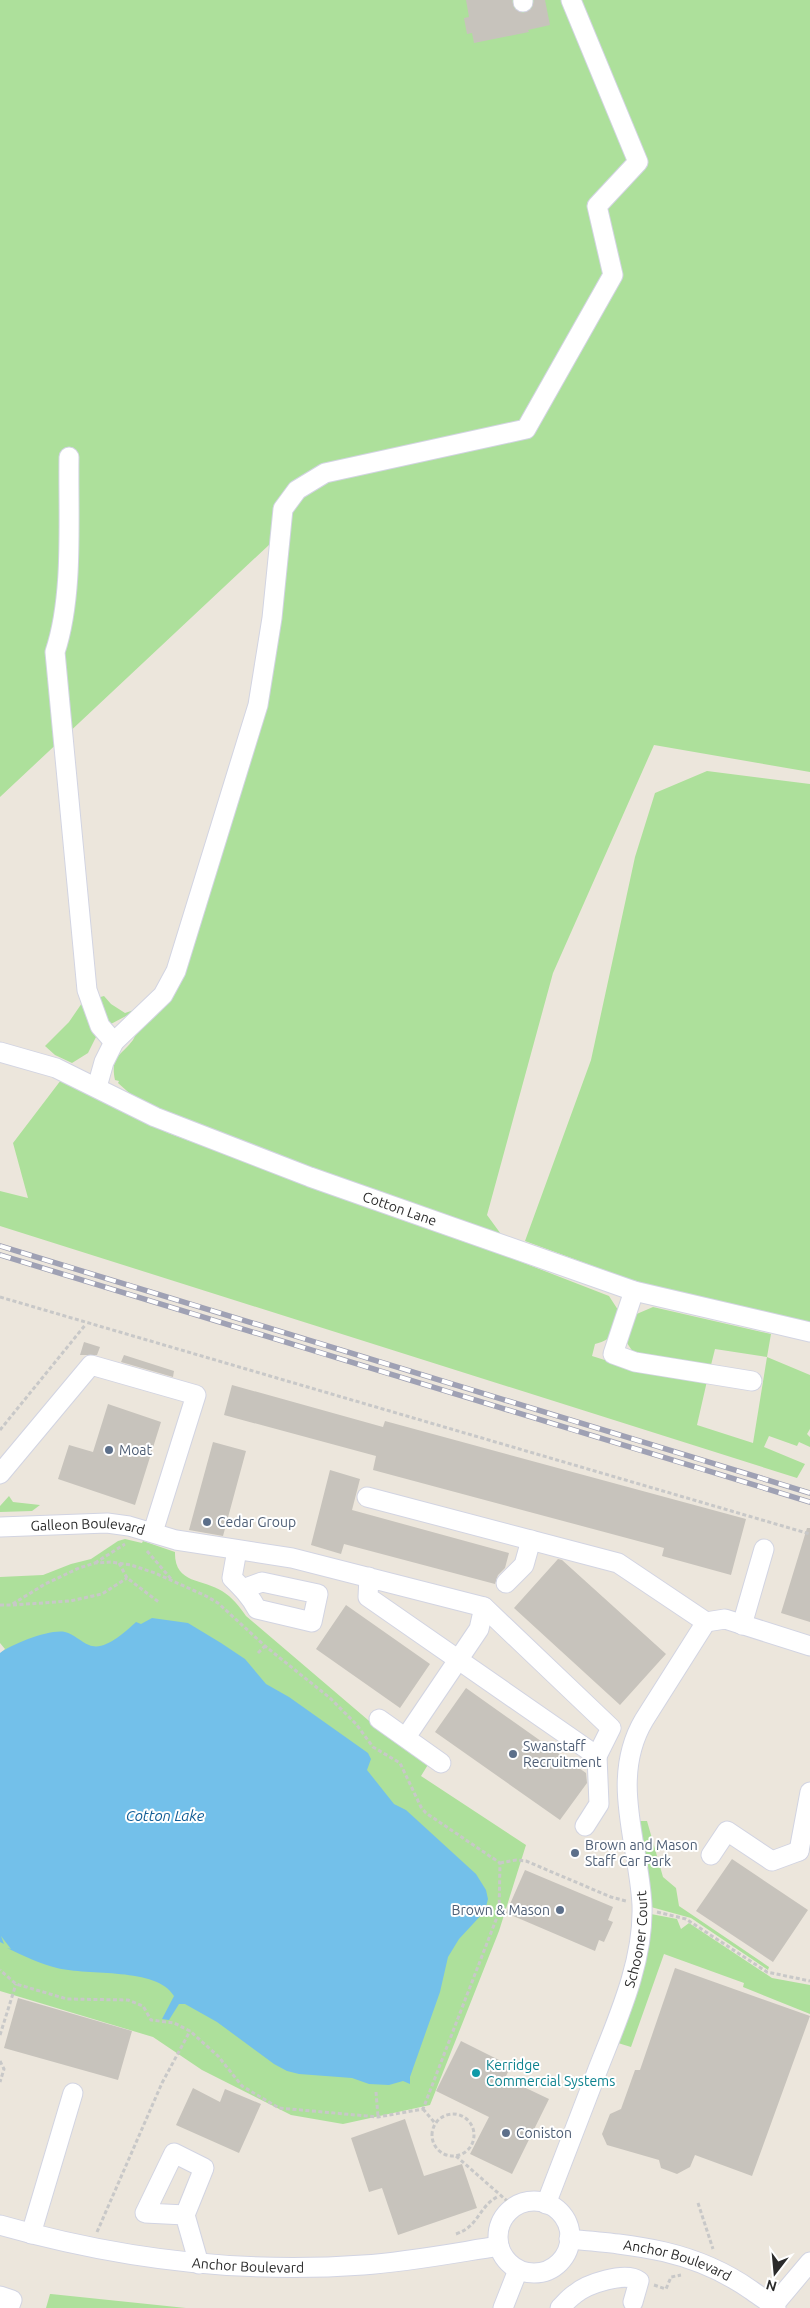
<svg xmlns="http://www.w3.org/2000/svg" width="810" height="2308" viewBox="0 0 810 2308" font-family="Ubuntu,sans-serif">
	<rect width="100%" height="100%" fill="#ece6dc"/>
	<path fill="#ade09b" d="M0,0H810V772L654,745L553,973L487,1215L506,1241L259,1149L136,1099L118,1083L119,1081L115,1080C110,1056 121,1056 133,1040C136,1034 139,1028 143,1023C156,1007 173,998 181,979L217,861L286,529L0,797Z
		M707,771L810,784V1324L653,1288L525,1241L591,1060L635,857L655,793Z
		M104,996L111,1004L125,1013L143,1007L109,1025L97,998Z
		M82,1003L96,1037L88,1053L72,1063L55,1055L45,1046L69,1022Z
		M61,1080L168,1133L402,1220L511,1258L609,1296L620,1313C615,1331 615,1339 595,1344L592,1356L633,1369L707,1381L697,1425L753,1443L767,1357L715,1349L710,1369L633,1352L627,1343L632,1316L653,1307L771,1334L767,1357L810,1375V1429L807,1434L810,1437V1447L799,1442L797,1446L769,1436L764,1447L805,1464L797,1478L0,1226V1191L28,1198L13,1143Z
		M9,1496L13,1502L40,1505L32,1511L0,1512V1506Z
		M125,1539L142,1543L143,1541L175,1552C174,1584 203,1579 222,1591C232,1597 239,1606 246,1616L368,1720L429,1763L421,1776L526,1845L499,1931L430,2105L343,2124L291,2115L202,2070L153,2037L0,1991V1654L5,1649L0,1643V1577L43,1575L71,1564L91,1559L118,1541Z
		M640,1821H647L663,1877L676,1888L679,1906L769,1967L768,1970L691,1918L651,1907Z
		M651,1914L677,1919L681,1929L689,1923L772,1978L810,1985V2014L743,1987L744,1983L664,1954L631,2047L618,2043C634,2000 649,1960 651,1914Z
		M50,2294H51L186,2308H46Z"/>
	<path fill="#73c0ea" d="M152,1618L188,1623L221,1643L245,1659L266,1684L289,1697L368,1753L371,1759L367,1770L394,1804L406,1810L476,1874L486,1890L488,1899L485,1911L459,1939L448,1957L440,1992L410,2077V2084L403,2081L389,2085L369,2084L352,2078L299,2074L287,2071L274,2064L217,2022L185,2004H179L169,2020L162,2019L174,1996C157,1967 88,1976 57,1968C40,1964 24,1956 7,1948L11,1949L1,1936L4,1944L0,1942V1653C13,1644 49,1629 65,1632C74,1634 81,1642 89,1645C104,1652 125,1632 136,1622L141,1624Z"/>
	<path fill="#c7c3bc" d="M466,0H512L514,8L523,13L532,8L534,0H545L550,25L528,30L529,32L474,43L472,33L467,34L464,18L469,17Z
		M84,1342L100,1347L97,1355H80Z
		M124,1355L174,1371L173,1377L121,1362Z
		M232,1385L383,1427L385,1421L746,1519L731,1575L662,1556L664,1548L373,1470L376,1456L224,1415Z
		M108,1404L161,1422L135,1505L58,1479L69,1445L93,1452Z
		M213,1442L246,1451L223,1536L189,1530Z
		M330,1470L360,1479L352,1510L509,1553L505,1568L498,1575L495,1584L344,1544L341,1554L311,1545Z
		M807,1528H810V1622L781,1613Z
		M558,1559L562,1560L666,1654L620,1705L514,1608Z
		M346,1605L430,1664L400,1708L316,1649Z
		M466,1688L586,1773L587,1783L560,1820L435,1732Z
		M732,1859L808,1910L773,1962L696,1911Z
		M525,1870L613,1907L608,1920L613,1922L604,1942L599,1940L595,1951L506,1913Z
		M675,1968L810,2016L752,2176L695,2155L690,2167L677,2174L661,2168L659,2160L607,2145L602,2134L610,2114L621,2109L635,2070H640Z
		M18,1998L132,2031L118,2080L4,2048Z
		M461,2041L511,2066L505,2078L549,2099L512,2174L470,2154L489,2117L436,2091Z
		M193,2088L220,2102L225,2089L261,2104L239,2153L176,2125Z
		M405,2119L424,2176L462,2164L477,2208L398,2235L382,2188L369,2192L351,2138Z"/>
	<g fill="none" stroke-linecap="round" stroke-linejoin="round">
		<defs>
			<g id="minor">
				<path d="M523,0V2"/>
				<path d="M69,457C68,517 74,595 55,652L87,990L100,1026L114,1042"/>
				<path id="s1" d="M0,1052L56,1068L155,1117L310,1177L634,1291L810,1332"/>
				<path d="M97,1087L104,1062L114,1042L163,995L176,971L258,705L272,618L283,509L297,490L325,473L526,429L613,275L597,206L638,162L571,0"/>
				<path d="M634,1291L613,1354L635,1362L752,1381"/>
				<path d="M0,1474L91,1365L196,1395L153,1532"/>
				<path d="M367,1497L618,1563L706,1622L725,1619L810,1646"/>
				<path id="s2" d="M0,1527L107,1523L129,1526L176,1540L292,1558L484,1607L611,1728L597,1756L368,1597L369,1577"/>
				<path d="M237,1550L232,1578C242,1588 250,1596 257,1609L312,1622L318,1594L262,1582L243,1589"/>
				<path d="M506,1583L524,1565L531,1540"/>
				<path d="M742,1625L764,1549"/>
				<path d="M379,1719L441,1763"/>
				<path d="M406,1737L479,1629L484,1607"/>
				<path d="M585,1826L599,1804L597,1756"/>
				<path d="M799,1851L810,1792"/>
				<path d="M711,1855L727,1831L772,1861L799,1851"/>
				<circle cx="534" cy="2237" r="36"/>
				<path id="s3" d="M546,2204C563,2159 581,2114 598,2069C618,2018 644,1961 642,1905C639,1843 609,1779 644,1720L706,1622"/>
				<path d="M185,2215L145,2213L174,2153L204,2168L185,2215L199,2264"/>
				<path id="s4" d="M0,2225C119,2259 240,2274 363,2265C408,2262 454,2253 499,2246"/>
				<path d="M31,2234L73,2093"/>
				<path id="s5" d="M569,2239C636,2245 694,2250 751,2290C759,2296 768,2301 776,2308"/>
				<path d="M0,2296L12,2300L9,2308"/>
				<path d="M773,2306L810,2262"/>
				<path d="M503,2308L518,2270"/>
				<path d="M560,2308C565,2303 569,2298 575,2294C587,2284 625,2271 639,2281L633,2302"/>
			</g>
		</defs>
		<use href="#minor" stroke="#d2d4e2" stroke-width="21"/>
		<path stroke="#c8c8c8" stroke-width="3" stroke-dasharray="4 2.5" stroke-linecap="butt" d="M0,1297L810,1534
			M0,1430L86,1324
			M147,1551L172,1580
			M95,1563L125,1544
			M119,1563L127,1578L160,1603
			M0,1605H11L45,1584L79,1568L95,1563L111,1562L131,1565L155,1573L206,1596L218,1603L265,1646L330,1698L356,1724L373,1747L400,1763L421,1807L426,1813L500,1863L499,1912L423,2109L378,2117L279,2108L242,2086L218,2056L190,2031L174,2023L151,2020L143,2006L128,2000L67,1999L16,1984L0,1970
			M13,1605L70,1601L102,1594L127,1578
			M258,1653L265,1646
			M500,1863L516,1860L526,1861L611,1897L626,1901
			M657,1912L686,1919L767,1972L810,1981
			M0,2035L16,1984
			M0,2061L4,2069L0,2082
			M376,2092L378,2117
			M423,2109L435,2123
			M432 2135a21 21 0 1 1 42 0a21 21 0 1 1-42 0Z
			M456,2156L514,2207
			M698,2203L713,2249
			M97,2232L162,2083L190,2031
			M456,2234C480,2226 478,2206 499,2196
			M654,2285L666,2289L671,2277L681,2275"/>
		<use href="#minor" stroke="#fff" stroke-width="19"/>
		<defs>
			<path id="rail" d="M0,1246L810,1493
				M0,1255L810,1502"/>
		</defs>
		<use href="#rail" stroke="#9fa1b4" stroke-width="5.5"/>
		<use href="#rail" stroke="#fff" stroke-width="4" stroke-dasharray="11" stroke-linecap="butt"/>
	</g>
	<g fill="#5c6f8a" stroke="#fff" stroke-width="2">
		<circle cx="109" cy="1450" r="5"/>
		<circle cx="207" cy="1522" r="5"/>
		<circle cx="513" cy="1754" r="5"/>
		<circle cx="575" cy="1853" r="5"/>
		<circle cx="560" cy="1910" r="5"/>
		<circle cx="506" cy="2133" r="5"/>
	</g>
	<circle fill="#0f9aa8" stroke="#fff" stroke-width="2" cx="476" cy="2073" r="5"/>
	<g text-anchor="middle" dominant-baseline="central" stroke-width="4" stroke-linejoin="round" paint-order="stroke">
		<g font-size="14" fill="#2a2a2a" stroke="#fff">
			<text stroke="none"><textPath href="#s1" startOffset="430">Cotton Lane</textPath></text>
			<text stroke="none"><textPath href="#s2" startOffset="88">Galleon Boulevard</textPath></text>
			<text stroke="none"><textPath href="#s3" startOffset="281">Schooner Court</textPath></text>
			<text stroke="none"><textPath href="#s5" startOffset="111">Anchor Boulevard</textPath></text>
			<text stroke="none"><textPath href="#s4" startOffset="252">Anchor Boulevard</textPath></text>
		</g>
		<g font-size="14" fill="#4e5e75" stroke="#fff" text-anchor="start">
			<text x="119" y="1450">Moat</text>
			<text x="217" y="1522">Cedar Group</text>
			<text x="523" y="1746">Swanstaff<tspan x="523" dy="16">Recruitment</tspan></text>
			<text x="585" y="1845">Brown and Mason<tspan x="585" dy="16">Staff Car Park</tspan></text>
			<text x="550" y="1910" text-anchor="end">Brown &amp; Mason</text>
			<text x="516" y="2133">Coniston</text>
		</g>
		<g font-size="14" fill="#0d838f" stroke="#fff" text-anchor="start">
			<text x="486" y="2065">Kerridge<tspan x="486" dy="16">Commercial Systems</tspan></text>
		</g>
		<g font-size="15" font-style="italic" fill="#125d96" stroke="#fff">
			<text x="165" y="1815">Cotton Lake</text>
		</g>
	</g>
	<g transform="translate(775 2273) rotate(196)" stroke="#ffffff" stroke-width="4" paint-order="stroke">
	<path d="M0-4L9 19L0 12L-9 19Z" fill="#2a2a2a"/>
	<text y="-8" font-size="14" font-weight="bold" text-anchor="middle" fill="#2a2a2a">N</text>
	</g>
</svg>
